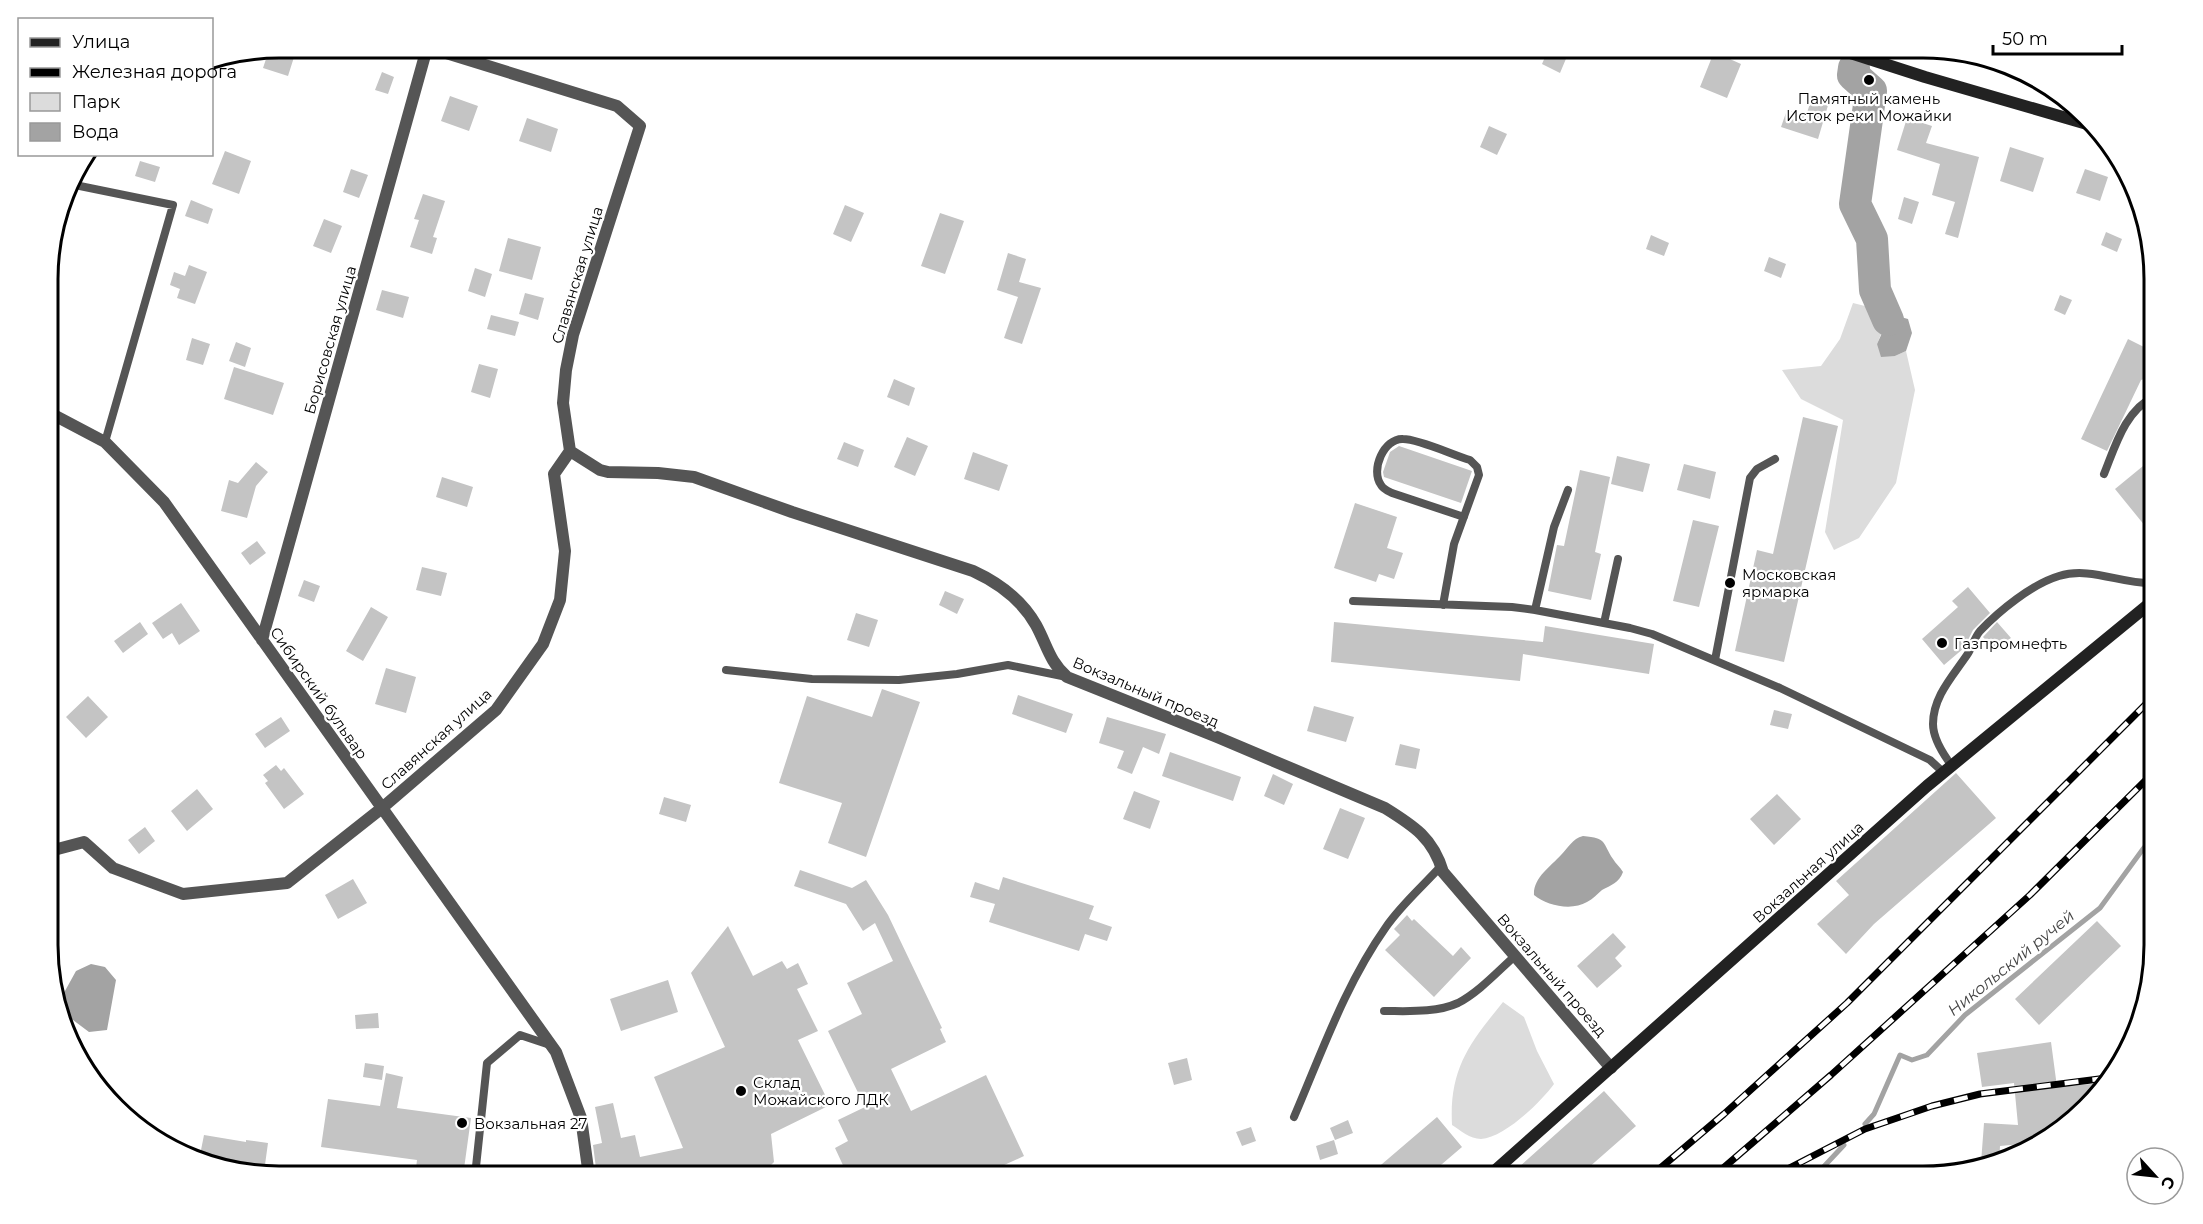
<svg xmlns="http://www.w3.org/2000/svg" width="2203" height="1224" viewBox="0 0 2203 1224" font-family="Montserrat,sans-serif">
	<rect width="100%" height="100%" fill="#fff"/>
	<path fill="#dcdcdc" d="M1853,303L1869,307L1884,327L1877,344L1895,356L1906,351L1915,390L1896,483L1859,538L1834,550L1825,532L1843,420L1801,399L1782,370L1821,366L1840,339Z
		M1503,1002L1524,1017L1537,1051L1554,1084C1540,1103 1504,1138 1481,1139C1470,1139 1460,1130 1452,1125C1449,1068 1470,1043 1503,1002Z"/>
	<path fill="#a3a3a3" d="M1897,316L1908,319L1912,333L1906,351L1895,356L1881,357L1877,344L1888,320Z
		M1583,836C1608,838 1602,843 1613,859C1616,864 1620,867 1623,872C1619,883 1611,885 1602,890C1597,894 1593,899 1587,902C1572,911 1547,906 1534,895C1533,878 1551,866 1561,855C1569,847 1572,839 1583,836Z
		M91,964L105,967L116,980L107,1030L89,1032L65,1014L60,1000L76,971Z"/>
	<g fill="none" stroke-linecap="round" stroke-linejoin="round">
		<path stroke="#a3a3a3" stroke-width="5" d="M1865,1124L1874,1114L1900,1055L1912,1060L1927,1055L1965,1015L2100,908L2143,849L2155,835
			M1815,1176L1844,1145"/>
		<path stroke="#a3a3a3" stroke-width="32" d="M1854,68L1853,75L1871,91L1855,204L1872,239L1875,290L1888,320"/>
	</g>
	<path fill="#c4c4c4" d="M1549,48H1554L1568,54L1560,73L1542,64Z
		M277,49L295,54L288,76L263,68L269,50Z
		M1714,52L1741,64L1727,98L1700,87Z
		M382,72L394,77L388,94L375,90Z
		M450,96L478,106L469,131L441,121Z
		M1812,97L1829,102L1818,139L1781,127L1787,110L1806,116Z
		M527,118L558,129L551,152L519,141Z
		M1907,118L1932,126L1926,143L1979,157L1958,238L1945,234L1955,202L1932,195L1940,164L1897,150Z
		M1489,126L1507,134L1497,155L1480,147Z
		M2010,147L2044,158L2033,192L2000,181Z
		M225,151L251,161L239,194L212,184Z
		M140,161L160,167L155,182L135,176Z
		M351,169L368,175L359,198L343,192Z
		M2085,169L2108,177L2100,201L2076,193Z
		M423,194L445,201L433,237L437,238L432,254L410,247L419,220L414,219Z
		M1904,197L1919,202L1912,224L1898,219Z
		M191,200L213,209L208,224L185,216Z
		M845,205L864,213L851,242L833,234Z
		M940,213L964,221L945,274L921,266Z
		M324,219L342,226L331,253L313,246Z
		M2106,232L2122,239L2117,252L2101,245Z
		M1651,235L1669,243L1664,256L1646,249Z
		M508,238L541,247L532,280L499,271Z
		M1008,253L1026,259L1019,282L1041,288L1022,344L1004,338L1018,297L997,290Z
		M1769,257L1786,264L1781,278L1764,271Z
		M189,265L207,272L195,304L177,298L180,289L170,285L174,272L185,276Z
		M475,268L492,274L485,297L468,291Z
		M382,290L409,297L403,318L376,310Z
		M525,293L544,298L538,320L519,314Z
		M2060,295L2072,300L2065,315L2054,310Z
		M491,315L519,322L515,336L487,329Z
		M192,338L210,344L203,365L186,360Z
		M2128,339L2154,352V371L2151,377L2141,380L2107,451L2081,439Z
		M236,342L251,348L245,367L229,361Z
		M479,364L498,369L490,398L471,392Z
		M234,367L284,383L273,415L224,399Z
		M894,379L915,388L909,406L887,397Z
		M1803,417L1838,426L1784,662L1735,651L1757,550L1773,554Z
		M907,437L928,446L915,476L894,467Z
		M844,442L864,450L858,467L837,459Z
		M1399,446L1472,471L1461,503L1384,477L1383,472L1390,452Z
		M973,452L1008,465L999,491L964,479Z
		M1617,456L1650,464L1643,492L1611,484Z
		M2154,457V537L2115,489Z
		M256,462L268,472L256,486L247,518L221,511L229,480L238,483Z
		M1684,464L1716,472L1710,499L1677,490Z
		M1580,470L1610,477L1595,552L1601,554L1591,600L1548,591L1557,545L1564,546Z
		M442,477L473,487L467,507L436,497Z
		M1355,503L1397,517L1387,548L1403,553L1394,579L1379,574L1376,582L1334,568Z
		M1693,520L1719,526L1699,607L1673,601Z
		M257,541L266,553L250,565L241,553Z
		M422,567L447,573L441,596L416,590Z
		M304,580L320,586L314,602L298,596Z
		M1968,587L1990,613L1973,630L1964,648L1944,665L1922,639L1958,607L1952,601Z
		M945,591L964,599L957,614L939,605Z
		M181,603L200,631L179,645L172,633L163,639L152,623Z
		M371,607L388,617L363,661L346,651Z
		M856,613L878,620L869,647L847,640Z
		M140,622L148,634L123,653L114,641Z
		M1334,622L1543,642L1545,626L1654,644L1649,674L1523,654L1520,681L1331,662Z
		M1997,622L2011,638L1995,651L1983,637Z
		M386,668L416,677L406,713L375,704Z
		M882,689L920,702L866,857L828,843L842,803L779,783L807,696L872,717Z
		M1018,695L1073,714L1066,733L1012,714Z
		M88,696L108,717L86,738L66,717Z
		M1314,706L1354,717L1346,742L1307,731Z
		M1774,710L1792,714L1788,729L1770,725Z
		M281,717L290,731L265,748L255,734Z
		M1107,717L1166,734L1159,754L1143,747L1132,774L1117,768L1124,751L1099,743Z
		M1400,744L1420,749L1416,769L1395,765Z
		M1170,752L1241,777L1233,801L1162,776Z
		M276,765L281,771L284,768L304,794L284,809L265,783L268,781L263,775Z
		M1956,773L1996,818L1874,924L1846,954L1817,924L1849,895L1836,881Z
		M1273,774L1293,784L1284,805L1264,796Z
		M197,789L213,809L187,831L171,811Z
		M1134,791L1160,801L1150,829L1123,819Z
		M1777,794L1801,819L1774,845L1750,819Z
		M664,797L691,805L686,822L659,814Z
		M1340,808L1365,818L1348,859L1323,849Z
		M145,827L155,841L139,854L128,840Z
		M800,870L852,888L866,880L888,915L942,1028L940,1029L946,1042L891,1069L911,1111L986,1075L1024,1156L1002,1166L1004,1170L993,1176H848L835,1148L848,1141L838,1120L865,1107L828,1031L862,1014L847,983L893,961L875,923L863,931L846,904L794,886Z
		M1003,877L1094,906L1089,919L1112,927L1107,941L1085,934L1079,951L989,922L995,904L970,897L975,882L999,890Z
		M353,879L367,903L338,919L325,895Z
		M1407,915L1412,921L1414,919L1453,956L1461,947L1471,958L1434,997L1385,950L1400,935L1394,929Z
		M2097,921L2121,946L2039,1025L2015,999Z
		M728,926L753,976L782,961L787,969L798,963L808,984L797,989L818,1031L798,1040L830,1105L771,1134L774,1162L760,1176H597L593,1145L602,1143L595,1107L613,1103L621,1138L635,1135L640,1157L683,1148L654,1077L725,1047L691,973Z
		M1613,933L1626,947L1615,958L1622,966L1597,988L1577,966Z
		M668,980L678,1012L621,1031L610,999Z
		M378,1013L379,1028L356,1029L355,1015Z
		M2051,1042L2057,1087L2103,1083L2052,1137L2042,1142L2000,1146L1999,1163H1981L1984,1123L2018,1125L2014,1083L1982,1087L1977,1053Z
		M1187,1058L1192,1080L1174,1085L1168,1063Z
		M365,1063L384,1066L382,1080L363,1077Z
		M386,1073L403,1077L397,1108L471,1118L463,1176H415L417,1160L321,1147L328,1099L380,1106Z
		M1604,1091L1636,1126L1579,1176H1509Z
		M1437,1117L1462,1147L1428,1176H1368Z
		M1348,1120L1353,1133L1335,1140L1330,1128Z
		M1251,1127L1256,1141L1242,1146L1236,1132Z
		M204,1135L246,1142V1140L268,1143L264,1172L199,1160Z
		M1334,1140L1338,1154L1320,1160L1316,1146Z"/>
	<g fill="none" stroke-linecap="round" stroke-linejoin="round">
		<path stroke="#555" stroke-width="8" d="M70,184L173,205L105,442
			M2104,474C2115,447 2125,410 2154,397
			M1353,601L1512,607L1535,610L1630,628L1652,634L1780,688L1930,760L1943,772
			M1443,605L1454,544L1479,475L1477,467L1470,460C1453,455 1419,439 1403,439C1384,438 1370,470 1381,485C1383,489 1388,491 1392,493L1464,517
			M1535,610L1554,527L1568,490
			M1604,623L1618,559
			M1715,660L1750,478L1757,469L1775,459
			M726,670L812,679L899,680L957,674L1008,665L1067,677
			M1952,766C1943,754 1933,739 1933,724C1933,697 1952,677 1967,655C1972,648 1974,638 1980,631C1999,611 2032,584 2059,576C2091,566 2123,585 2154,583
			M1384,1011C1408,1011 1436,1013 1458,1003C1479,992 1497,972 1515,956
			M1294,1117C1322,1052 1345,985 1386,927C1401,905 1423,886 1441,866
			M475,1176L487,1063L520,1035L550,1045"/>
		<path stroke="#555" stroke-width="12" d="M50,413L105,442L164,502L556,1052L581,1118L589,1176
			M570,451L600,470L608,472L658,473L694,477L792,512L973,571C999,583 1022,600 1036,625C1047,645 1049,661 1067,677L1217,737L1385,808C1414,826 1433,838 1443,872L1611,1068
			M262,640L427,48
			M50,851L84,842L113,868L183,894L287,883L382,808L496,710L543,644L560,600L565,551L554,474L570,451L563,403L566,370L573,335L640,126L617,106L430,48"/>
		<path stroke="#222" stroke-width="12" d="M1835,48L1925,77L2087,124
			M1489,1176L1927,786L2154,600"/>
		<defs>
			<path id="rail" d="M1651,1176L1724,1114L1847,1003L2155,695
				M1714,1176L1831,1075L2030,895L2155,771
				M1774,1176L1865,1129L1932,1106L1980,1094L2107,1078"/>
		</defs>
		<use href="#rail" stroke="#000" stroke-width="7"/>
		<use href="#rail" stroke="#fff" stroke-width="4.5" stroke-dasharray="14" stroke-linecap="butt"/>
	</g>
	<g fill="#000" stroke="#fff" stroke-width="2">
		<circle cx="1869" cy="80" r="6"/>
		<circle cx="1730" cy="583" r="6"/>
		<circle cx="1942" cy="643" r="6"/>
		<circle cx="741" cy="1091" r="6"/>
		<circle cx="462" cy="1123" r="6"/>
	</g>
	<g text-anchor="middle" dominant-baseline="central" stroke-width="4.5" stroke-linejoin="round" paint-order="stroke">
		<g font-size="15" fill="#000" stroke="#fff" text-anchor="start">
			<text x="1869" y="98" text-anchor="middle">Памятный камень<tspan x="1869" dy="17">Исток реки Можайки</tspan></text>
			<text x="1742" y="574">Московская<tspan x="1742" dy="17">ярмарка</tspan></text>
			<text x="1954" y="643">Газпромнефть</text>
			<text x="753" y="1082">Склад<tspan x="753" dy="17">Можайского ЛДК</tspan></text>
			<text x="474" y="1123">Вокзальная 27</text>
		</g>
		<g font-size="15" fill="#000" stroke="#fff">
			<text transform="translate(577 275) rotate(-73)">Славянская улица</text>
			<text transform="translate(330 340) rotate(-74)">Борисовская улица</text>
			<text transform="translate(1146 692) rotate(23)">Вокзальный проезд</text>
			<text transform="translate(319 693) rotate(55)">Сибирский бульвар</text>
			<text transform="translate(436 739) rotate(-42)">Славянская улица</text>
			<text transform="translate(1808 872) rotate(-42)">Вокзальная улица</text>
			<text transform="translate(1552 975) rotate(49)">Вокзальный проезд</text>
		</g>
		<g font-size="16" font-style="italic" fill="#444" stroke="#fff">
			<text transform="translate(2011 963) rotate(-39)">Никольский ручей</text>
		</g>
	</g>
	<path d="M0 0H2203V1224H0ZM279 58H1923A221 221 0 0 1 2144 279V945A221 221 0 0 1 1923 1166H279A221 221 0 0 1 58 945V279A221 221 0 0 1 279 58Z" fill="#fff" fill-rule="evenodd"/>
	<path fill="none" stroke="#000" stroke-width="3" d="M279 58H1923A221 221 0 0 1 2144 279V945A221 221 0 0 1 1923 1166H279A221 221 0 0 1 58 945V279A221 221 0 0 1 279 58Z"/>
	<rect x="18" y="18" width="195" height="138" fill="#ffffff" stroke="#999999" stroke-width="1.5"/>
	<rect x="30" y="38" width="30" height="9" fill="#222222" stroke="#999999" stroke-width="1.5"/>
	<text x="72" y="48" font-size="18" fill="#000000">Улица</text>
	<rect x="30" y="68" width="30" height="9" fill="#000000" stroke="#999999" stroke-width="1.5"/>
	<text x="72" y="78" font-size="18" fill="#000000">Железная дорога</text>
	<rect x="30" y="93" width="30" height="18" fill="#dcdcdc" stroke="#999999" stroke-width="1.5"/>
	<text x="72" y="108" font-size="18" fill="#000000">Парк</text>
	<rect x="30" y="123" width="30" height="18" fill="#a3a3a3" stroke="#999999" stroke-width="1.5"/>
	<text x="72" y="138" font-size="18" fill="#000000">Вода</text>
	<g transform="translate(2155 1176) rotate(117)"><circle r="28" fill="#ffffff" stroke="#999999" stroke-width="1.5"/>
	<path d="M0-4.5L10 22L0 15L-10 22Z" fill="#000000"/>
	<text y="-9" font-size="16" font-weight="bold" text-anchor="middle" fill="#000000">С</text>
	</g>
	<path d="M1993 45v9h129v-9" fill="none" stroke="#000000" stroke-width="3"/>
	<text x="2002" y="45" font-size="18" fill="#000000" stroke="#ffffff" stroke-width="4.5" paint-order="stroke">50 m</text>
</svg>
